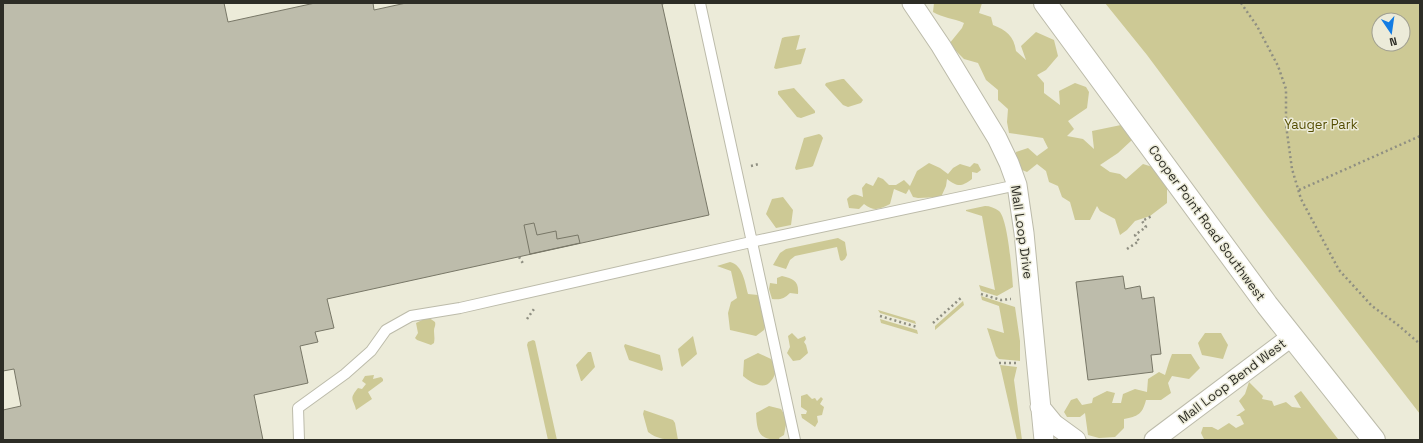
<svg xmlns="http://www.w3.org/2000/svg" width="1423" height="443" viewBox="0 0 1423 443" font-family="'Space Grotesk',sans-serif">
	<rect width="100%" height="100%" fill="#ecebd9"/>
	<path fill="#cdc995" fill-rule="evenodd" d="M934,3H982L979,13L991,17L993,25C1006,30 1014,36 1016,51L1026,60L1021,46L1036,32L1054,40L1058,56L1046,70L1037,75L1044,83V93L1060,105L1059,91L1075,83L1086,87L1089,92L1087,108L1068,121L1074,129L1067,136L1083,139L1094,149L1092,131L1121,125L1132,140L1118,153L1100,165L1110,172L1120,174L1126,179L1143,164L1159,169L1167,186V203L1150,216L1135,221L1127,230L1120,235L1115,219L1100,211L1097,206L1090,220H1075L1070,202L1062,197L1058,186L1049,182L1046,171L1037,164L1027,172L1017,168L1016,152L1028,148L1037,156L1048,148L1043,138L1009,133L1007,122L1008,109L998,100V90L986,80L978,63L964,59L949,44L962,28L964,23C953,18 943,18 933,12Z
		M1105,3H1420V414L1263,211L1147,55ZM1379,20H1403V44H1379Z
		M800,35L796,50L806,48L801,64L776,69L774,68L782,38L785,37Z
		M842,79H844L863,100L861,103L848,107L843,105L825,85L826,83Z
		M794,88L815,111V113L801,118L797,117L778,94V91Z
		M819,134L821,135L823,138L813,166L811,167L796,170L795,168L804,138Z
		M929,163L940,168L948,174L953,168L960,164L970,167L974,163L978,164L981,170L977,173L972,172V179C961,187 958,187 947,179L946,186L941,197L918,198L913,197L909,189L906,194L894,189L890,204C880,209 874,212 864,204L859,209L849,208L847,199C853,193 855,194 863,197L862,188L866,183L873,186L878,177L883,179L889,185H896L904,180L910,186L917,171Z
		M783,197L793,210L791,225L776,228L766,214L772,199Z
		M985,206C990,206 995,208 999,211C1008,219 1012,273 1013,287L997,296L981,291L979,285L995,290L982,216L966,211V210Z
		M838,238L845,242L847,255L845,259L842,261L840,260L837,247L795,256L790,260L786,269L773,265L780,253L786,249Z
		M730,262C743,265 745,283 748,294L758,295L770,313L764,330L756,336L730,330L728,313L731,302L737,298L731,271L717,266Z
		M782,276C794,279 799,281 798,294L790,293C784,299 780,300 772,299L769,289L770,283L777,284V278Z
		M981,296L1015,307L1020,341V361L999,359L996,356L987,328L1004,333L999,306L982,300Z
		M963,301L964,305L935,330V326Z
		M878,310L915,321L916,324L880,313Z
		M428,317L435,322C436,326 434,327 434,331C434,335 435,338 434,343L431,345L417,340L415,338L418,333L416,323Z
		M880,319L917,330L918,334L881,323Z
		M792,333L798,339L805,336L806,339L804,342L806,345L808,353L800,360L793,361L787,353L790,347L788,336Z
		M1205,333H1221L1228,345L1223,359L1202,355L1198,343Z
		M693,336L697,354L682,367L681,365L678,349Z
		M533,340L535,341L557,440H548L527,345L528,342Z
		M625,344L660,355L663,369L662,371L629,360L624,346Z
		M588,352H591L595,367L582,381H581L576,365Z
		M758,353L771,359L777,369C775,373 774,378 771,381C764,391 750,382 743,376L744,360Z
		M1172,354H1191L1200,368L1189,379L1172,376L1168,383L1171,393L1161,400H1146C1142,415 1138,416 1124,419V428L1115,437L1099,438L1088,435L1085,413L1080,417H1067L1064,412L1071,400L1077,398L1082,405L1092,403L1093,398L1107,391L1115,393L1112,403H1121L1123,394L1135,389L1147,392L1148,379L1159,372L1165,375L1169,362Z
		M1000,365L1017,367L1014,380L1022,440H1017Z
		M374,375L373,379L381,377L383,379V381L368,392L372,399L356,410C354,399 348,400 358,388L362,389L366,384L362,381L365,376Z
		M1249,382L1263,396L1262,399L1272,401L1274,406L1286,402L1292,407L1301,408L1294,396L1301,391L1338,439L1341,440H1199L1204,439L1201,433L1203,427H1212L1218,430L1229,423L1236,428L1244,424L1240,416H1236L1245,410L1239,401L1245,394Z
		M807,394L812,399L815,398L817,401L821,397L823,399L820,404L824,407L822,415L817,416L818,422L815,427L802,418L801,414H806L807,411L801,407V396Z
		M769,406L781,409L787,419L784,435L779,438L780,440C759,440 757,433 756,413Z
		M644,410L673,420L675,423L678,440C668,440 656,439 648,432L643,414Z"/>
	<path fill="#bdbcab" stroke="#787767" d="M3,3H224L228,22L315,3H373L374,10L406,3H667L662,4L709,215L327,299L334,328L315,332L318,342L300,346L308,383L254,395L263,440H3V410L21,406L14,369L3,371Z
		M534,223L537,235L556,231L557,239L578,235L580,243L530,254L524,225Z
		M1123,276L1125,289L1140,286L1142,299L1154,297L1161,354L1151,355L1153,372L1088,380L1076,282Z"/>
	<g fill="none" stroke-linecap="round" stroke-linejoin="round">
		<defs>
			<path id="service" d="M700,3L795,440
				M299,440L298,408L345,374L371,351L386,330L411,316L460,308L751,242L1017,185"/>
			<path id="minor" d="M912,3L941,46L997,138L1009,163L1017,185L1024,233L1044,440
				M1040,407L1054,424L1076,440
				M1154,440L1291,337"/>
			<path id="secondary" d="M1045,3L1267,305L1374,440"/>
		</defs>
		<use href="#service" stroke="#bcbbaa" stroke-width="12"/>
		<use href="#minor" stroke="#bcbbaa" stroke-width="21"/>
		<use href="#secondary" stroke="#bcbbaa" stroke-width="24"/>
		<path stroke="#8f8f82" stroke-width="2.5" stroke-dasharray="2 3" stroke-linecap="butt" d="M1241,3L1257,26L1278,66L1286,89V125L1292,169L1301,199L1339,270L1372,306L1398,325L1420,344
			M751,166L759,164
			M1299,190L1420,136
			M1127,249L1139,241L1135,235L1146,227L1142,221L1152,216
			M519,257L524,265
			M981,294L1001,300L1011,299
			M880,316L917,327
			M527,319L534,309L535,307
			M933,323L962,297
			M999,363H1016"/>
		<use href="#service" stroke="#fff" stroke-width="10"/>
		<use href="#minor" stroke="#fff" stroke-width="19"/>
		<use href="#secondary" stroke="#fff" stroke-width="22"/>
	</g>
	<g text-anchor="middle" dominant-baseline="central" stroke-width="3" stroke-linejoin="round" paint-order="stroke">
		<g font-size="13" fill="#564f04" stroke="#ecebd9">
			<text x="1321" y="124">Yauger Park</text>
		</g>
		<g font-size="13" fill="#2d2d26" stroke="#ecebd9">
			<text transform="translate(1207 223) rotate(54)">Cooper Point Road Southwest</text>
			<text transform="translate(1022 232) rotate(82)">Mall Loop Drive</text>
			<text transform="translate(1232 381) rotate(-37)">Mall Loop Bend West</text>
		</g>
	</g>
	<rect width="1423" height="443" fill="none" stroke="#2d2d26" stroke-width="8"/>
	<g transform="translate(1391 32) rotate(167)"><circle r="19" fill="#ecebd9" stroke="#a09f91"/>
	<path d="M0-3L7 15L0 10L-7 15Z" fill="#127ce3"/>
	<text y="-6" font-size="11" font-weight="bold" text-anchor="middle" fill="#2d2d26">N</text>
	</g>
</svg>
